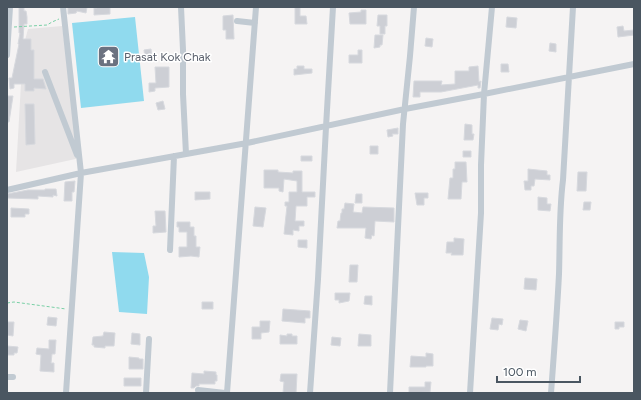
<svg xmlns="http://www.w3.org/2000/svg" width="641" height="400" viewBox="0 0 641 400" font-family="Figtree,sans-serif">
	<rect width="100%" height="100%" fill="#f5f3f3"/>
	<path fill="#e6e4e5" d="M62,26L80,158L16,172L23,48L28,29Z"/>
	<path fill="#90daee" d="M135,17L144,101L81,108L72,23Z
		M112,252L144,253L149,277L147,314L119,312Z"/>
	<path fill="#cdcfd5" stroke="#d7d9de" d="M19,7H24V11H26L27,17V24H24L23,39H31V50H34V79H43L46,89L34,88V91H25V84H14V88L10,89L9,78H12L19,44H18L20,33H19Z
		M68,7H87L86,13L77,11L76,13L68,14Z
		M97,7H110V14L94,15V8H97Z
		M295,7H300V16H306L307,24H295Z
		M361,10H366V24H350L349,13L361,12Z
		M233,15L234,39H226V30H223V16Z
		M378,15H387V26H385V34H380V26H377Z
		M507,17L517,18L516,28L506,27Z
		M623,26L624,31L634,30V35L618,37L617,27Z
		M375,35H383L382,45H380V47L374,48Z
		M426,38L433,39L432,47L425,46Z
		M550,43L556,44V52L549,51Z
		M151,49L152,59H145L144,50Z
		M358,50H362V63H349V55H358Z
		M501,64H508L509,72H501Z
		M297,66H304V69H312V73L294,75V69H297Z
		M478,66L479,82L481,81L480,88H478V85L441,92H420V97H413L414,81H442L441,85L455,84V71H469V67Z
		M155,67H169V87L155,88V91L149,92V83H156Z
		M7,96H13L9,122H7Z
		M163,101L165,109L158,110L156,103Z
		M25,104H34L35,144L26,145Z
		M465,124L472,125V134H474L473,140H464Z
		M398,128V134H392L393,136L388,137L387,130Z
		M370,146H378V154H370Z
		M463,151H471V157H463Z
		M301,156H312V161H301Z
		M455,162H466L467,182H462L461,199H448L450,178H453V169H455Z
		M528,169L547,171V175H550V180L535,179L534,186H531V190H525L524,181H528Z
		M264,170H278V172L293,173V171H302V192H315V197H307V206H296L295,221H304V226H299V231L293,230V235L284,234L287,206H285V202H289V192H297V181L284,179L283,192L279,191V188H264Z
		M578,172H587L586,191H577Z
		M75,181L74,192H72V201H64L65,182Z
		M45,189H56L57,196L53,195V197L38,196V199L7,198V194L28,190H45Z
		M195,192H210V199L195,200Z
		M415,193H428V198H424V205H417Z
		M356,194H362V203H355Z
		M538,197L547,198V204H551L550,211L538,210Z
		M584,202H591L590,210H583Z
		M345,203L354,204L353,212L362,213L363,207L394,208V222L375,221L374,236L372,235L371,239L365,238L366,228H337L338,221H340L341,213H342V209H344Z
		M255,207L266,208L263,227L253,226Z
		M11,208L29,209V214H25V217H11Z
		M155,211H165L166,232L153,233V226H156Z
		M177,222H190V227H194V236H196V247H200L199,257L191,256L179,257V247H187V232H179V227H177Z
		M454,238L464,239L463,255H451L452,253H446L447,242H454Z
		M298,240H307V248L298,247Z
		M350,265H358L357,282H349Z
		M525,278L537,279L536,290L524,289Z
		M335,293H350L349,301L339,303V300H335Z
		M365,296H372V305L364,304Z
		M202,302H213V309H202Z
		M283,309L310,311V318H305V323L282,321Z
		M48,317L57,318L56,326L47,325Z
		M492,318L503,319L502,325L499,324L498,330L490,329Z
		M520,320L528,321L526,331L518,329Z
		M260,321H270L269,332L261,333V339H252V327H260Z
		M7,322H14L13,336L7,335Z
		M615,322H624V327H619V329H615Z
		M104,332L115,333L114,346H105V348L94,347V345H92L93,337L103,336Z
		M132,333L140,334V345L131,344Z
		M287,334H292V336H297V344H280V335L287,336Z
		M359,334L371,335V346H358Z
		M332,337L341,338L340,346L331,345Z
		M49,340H56L55,354H52L51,363H54V372L40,371L41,355L36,354L37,348L49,349Z
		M7,346L18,347L17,353H14V355H7Z
		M426,353L433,354V366H426V367H410L411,356L426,357Z
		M129,357L139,358V359H143V369H129Z
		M204,371L216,372V375H217V381H215V384H199V386H196L194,388H191L192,373L204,374Z
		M281,374H297L296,393H283L284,382L280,381Z
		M124,378H141V386H124Z
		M425,382H431L430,392L409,393V387H425Z"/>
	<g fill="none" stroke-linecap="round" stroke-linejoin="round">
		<path stroke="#7ad0a6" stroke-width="1" stroke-dasharray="3 2" stroke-linecap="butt" d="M14,27L47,25L52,22L59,19
			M7,303L14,302L66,309"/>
		<path stroke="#c1cad2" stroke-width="6" d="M63,7L81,173L66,393
			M181,7L183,50V94L186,154
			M237,21L255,23
			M7,55L10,7
			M45,72L77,155
			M7,190L81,173L247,143L405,109L484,94L634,64
			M170,250L174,156
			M7,377H13
			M198,390L225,393
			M146,393L149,339
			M227,393L256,7
			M310,393L318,279L326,127L333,7
			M390,393L403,124L410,56L414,7
			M470,393L481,213V165L484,94L492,7
			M551,393C554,353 557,314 559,274C560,243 559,211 563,180L573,7"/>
	</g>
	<defs>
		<symbol id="temple-square" viewBox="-11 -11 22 22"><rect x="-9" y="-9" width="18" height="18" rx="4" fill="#6b7280" stroke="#fff"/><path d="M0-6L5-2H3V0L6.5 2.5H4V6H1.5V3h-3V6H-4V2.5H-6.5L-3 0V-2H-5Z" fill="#fff"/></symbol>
	</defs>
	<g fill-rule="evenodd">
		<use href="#temple-square" x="96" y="44" width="25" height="25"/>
	</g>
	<g text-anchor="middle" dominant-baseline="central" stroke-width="3" stroke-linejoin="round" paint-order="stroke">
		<g font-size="12" fill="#5b616d" stroke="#fff" text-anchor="start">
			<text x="124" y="57">Prasat Kok Chak</text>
		</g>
	</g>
	<rect width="641" height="400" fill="none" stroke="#4a5661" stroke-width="16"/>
	<path d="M497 376v6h83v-6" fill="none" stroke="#4a5661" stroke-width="2"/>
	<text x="503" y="376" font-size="12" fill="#4a5661" stroke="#ffffff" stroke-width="3" paint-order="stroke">100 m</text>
</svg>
